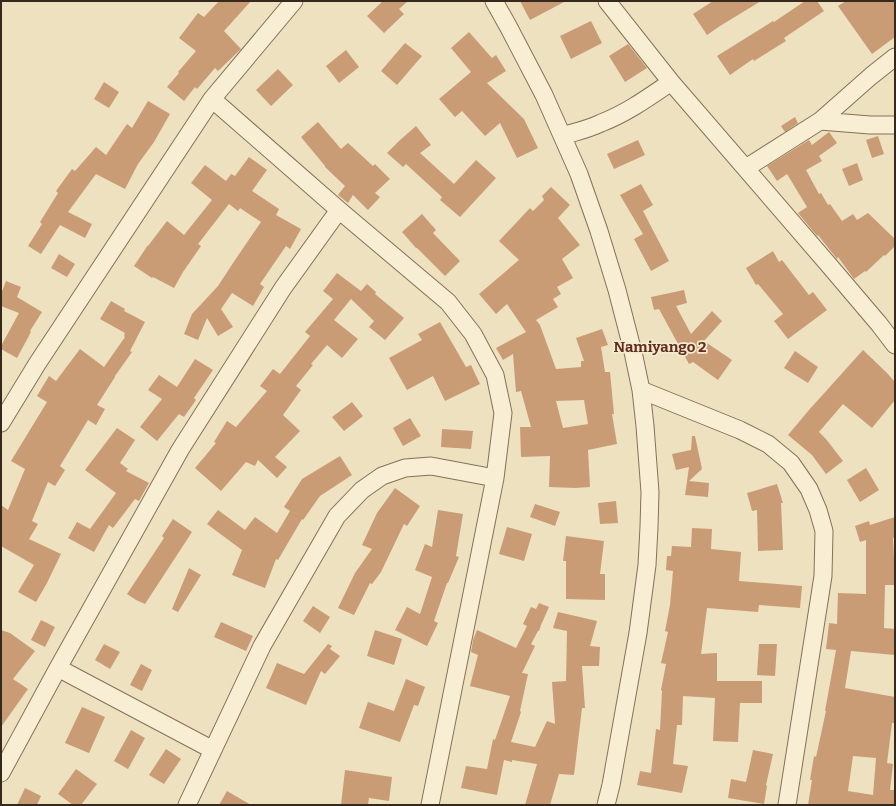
<svg xmlns="http://www.w3.org/2000/svg" width="896" height="806" viewBox="0 0 896 806" font-family="Bitter,serif">
	<rect width="100%" height="100%" fill="#ede1c0"/>
	<path fill="#ca9c76" fill-rule="evenodd" d="M219,1H251L224,31L241,49L218,71L215,68L197,89L195,87L184,101L167,87L179,73L178,72L196,51L179,38L198,13L204,17Z
		M383,1H408L399,9L404,14L384,33L367,16Z
		M520,1H566L530,20Z
		M713,1H761L720,26L707,35L693,14Z
		M805,1H817L824,11L784,38L786,41L754,61L753,59L730,75L717,56L773,21L774,22Z
		M846,1H895V37L872,54L838,6Z
		M591,21L602,43L571,59L560,36Z
		M469,32L492,58L496,55L506,71L487,83L524,119L538,148L517,158L500,123L485,136L462,111L455,117L439,99L471,72L451,48Z
		M405,43L422,56L397,85L381,71Z
		M628,44L647,68L625,82L609,56Z
		M346,50L359,67L339,83L326,66Z
		M278,69L293,85L271,106L256,90Z
		M104,82L119,92L109,108L94,99Z
		M148,101L170,114L154,142L138,164L125,189L96,174L68,212L92,224L85,238L60,225L41,254L28,246L42,224L40,222L58,193L56,191L72,169L75,171L96,147L106,155L127,124L132,128Z
		M795,117L798,123L785,132L781,126Z
		M318,122L341,149L348,143L373,166L375,164L390,179L375,193L380,197L368,210L353,195L348,203L338,195L345,186L325,167V166L301,137Z
		M416,126L431,145L420,153L454,184L476,160L496,178L460,217L440,200L442,197L406,164L403,167L387,153L399,141Z
		M829,132L837,143L819,156L822,161L806,170L819,194L821,193L828,205L830,204L842,221L853,214L857,220L868,213L895,239V246L885,256L884,255L866,272L865,271L854,279L838,257L837,259L818,235L817,236L798,213L807,207L787,174L777,181L767,166L809,140L812,145Z
		M878,136L884,154L872,158L866,140Z
		M638,140L645,155L614,169L607,154Z
		M249,157L267,170L252,191L279,209L276,215L301,229L290,249L286,246L260,284L264,287L253,306L232,293L221,309L233,327L218,336L207,318L198,340L184,334L192,314L218,286L235,260L261,222L240,208L238,211L229,204L198,244L201,246L183,272L174,288L153,277L152,278L134,266L148,245V246L167,221L184,235L212,200L191,183L205,165L226,181L231,174L235,176Z
		M857,163L863,180L849,186L842,169Z
		M641,184L653,205L643,211L669,261L651,271L634,239L643,234L620,195Z
		M551,187L570,205L558,218L580,245L562,259L573,278L557,287L561,294L553,299L558,307L536,320L540,325L556,369L581,367V361H584L576,338L602,329L608,345L601,347L605,372H610L614,414H612L617,444L588,450L590,487L575,488L549,487L550,456L521,457L520,427H531L521,391L516,392L513,354L503,360L496,348L526,332L507,304L496,314L479,294L519,260L499,241L530,208L533,211L544,200L542,196ZM584,400L588,424L563,428L556,401Z
		M422,214L436,230L433,233L460,261L445,276L417,248H416L402,232Z
		M773,251L779,262L782,260L809,295L813,292L827,310L788,339L774,321L783,314L758,284L756,285L746,268Z
		M59,254L75,264L67,277L51,268Z
		M337,273L361,291L367,284L376,292L375,294L404,318L385,340L369,327L374,321L351,299L334,320L358,339L342,358L327,345L311,364L313,365L296,386L301,390L283,415L300,431L275,457L287,467L277,478L258,460L255,466L246,462L221,491L195,468L216,443L214,442L227,421L236,427L267,391L260,386L273,369L280,374L310,336L305,332L333,299L323,291Z
		M6,281L21,287L17,297L42,312L30,331L31,332L17,358L1,349V346L19,313L1,306V294Z
		M684,290L687,303L676,306L691,334L712,311L722,321L704,341L732,360L718,380L693,362L689,364L659,309L654,310L651,297Z
		M111,301L125,309L124,311L145,322L130,351L132,352L115,376V377L97,405L105,409L96,425L88,420L60,466L65,470L55,486L48,482L32,521L38,524L29,539L61,554L47,583L36,602L18,592L34,565L1,546V505L8,510L25,469L11,461L47,402L37,396L49,376L56,381L80,349L104,367L125,337L124,336L125,333L100,319Z
		M440,322L466,367L471,365L480,384L445,401L433,376L407,390L389,358L422,340L418,334Z
		M863,350L887,373L895,382V400L872,428L843,404L819,432L826,439L843,461L826,474L812,455L788,435L809,410Z
		M795,351L818,367L808,383L784,368Z
		M195,359L213,370L194,398L196,400L184,417L179,414L157,441L140,427L162,399L148,390L159,375L177,387Z
		M352,402L363,416L344,431L332,417Z
		M410,418L421,436L403,446L393,428Z
		M117,428L135,440L120,463L128,469L126,471L149,483L139,501L135,499L113,528L109,525L94,552L68,538L77,522L90,529L116,493L85,470Z
		M442,429L473,431L471,449L441,447Z
		M692,436H695L702,469L689,481L709,483L708,497L685,495L689,467L676,470L672,454L691,450Z
		M340,456L352,475L320,496L303,520L302,519L278,560L276,559L265,588L232,575L242,550L207,524L218,510L245,530L255,517L277,533L290,511L284,507L302,479Z
		M866,468L879,490L860,502L847,480Z
		M777,484L783,503H781L783,550L758,551L757,510L752,511L747,493Z
		M395,488L420,506L407,526L404,524L381,572L372,584L370,583L354,615L338,608L355,573L372,549L362,545L377,513Z
		M616,501L618,523L600,524L598,503Z
		M535,504L560,512L555,526L530,517Z
		M438,510L463,514L456,556L459,557L448,583H447L434,621L438,623L427,646L395,630L407,607L420,614L432,577L415,570L425,544L432,547Z
		M895,517V537L893,538L894,558H895V585H885L884,628L895,629V655L851,651L845,688L895,697V723H892L887,763L893,764L890,790H895V805H808L812,780H810L814,756L816,757L826,711H825L836,650L826,649L829,623L837,624L838,593L866,594V540L860,542L855,526L869,521L870,525ZM853,756L876,758L873,795L848,791Z
		M173,519L192,532L145,604L136,600L127,594L164,538L162,536Z
		M507,527L532,534L524,561L499,554Z
		M692,528L712,529L711,549L741,552L739,581L802,586L800,608L759,605L758,612L707,608L701,654L717,653V681H762V703H740L738,742L713,741L715,698L683,696L682,725H677L673,764L688,766L682,793L637,785L640,771L651,773L656,729L660,730L662,691L661,690L666,664L661,663L668,632L665,631L670,605L673,571L666,570L667,556H671L672,546L691,547Z
		M566,536L604,541L600,574H605V600L566,599V561H563Z
		M189,568L201,575L178,612L172,609Z
		M539,603L549,607L541,625L539,631H538L531,644L535,646L522,673L528,674L520,711L521,712L511,742L535,747L547,721L555,724L552,682L566,681L567,631L553,628L558,612L597,621L590,646L600,647L599,666H582L585,708H582L574,775L559,774L550,805H525L537,764L512,760V762L504,760L497,795L461,788L466,766L487,769L493,739L495,740L510,696L470,686L478,655L471,652L473,640L477,630L516,648L527,626L523,624L531,607L536,609Z
		M313,606L330,617L320,633L303,621Z
		M41,620L55,627L45,647L31,640Z
		M221,622L253,636L246,651L214,637Z
		M1,630L10,633L35,651L13,679L28,689L1,727Z
		M375,630L402,639L394,665L367,656Z
		M104,644L120,652L110,669L95,660Z
		M328,644L332,646L330,649L340,656L325,674L321,671L306,705L266,688L277,663L304,674Z
		M759,644H777L775,676L757,675Z
		M141,664L152,670L142,691L130,685Z
		M406,679L425,687L418,706L414,705L400,742L359,728L368,702L394,711Z
		M82,707L105,717L89,753L65,743Z
		M131,730L145,738L128,769L114,761Z
		M166,749L181,759L164,784L149,775Z
		M753,750L773,754L766,785L767,786L764,804L728,798L731,779L746,782Z
		M76,769L97,784L81,805H73L58,794Z
		M345,770L392,777L389,801L369,798L368,805H341Z
		M25,788L41,796L37,805H17Z
		M227,791L251,805H219Z"/>
	<g fill="none" stroke-linecap="round" stroke-linejoin="round">
		<defs>
			<path id="minor" d="M494,1L508,26L544,95L579,174L599,231L617,290L633,352L641,390L645,426L650,492L649,527L647,565L638,633L611,785L606,805
				M607,1L671,82L828,264L879,324L895,345
				M820,121L871,76L895,57
				M562,136C575,132 589,129 601,123C627,113 649,97 671,82
				M746,168L820,121L870,125H895
				M641,390L740,430L768,444L791,463L809,489L818,510L824,531L823,576L787,805
				M1,423L37,364L212,99L294,1
				M58,668L213,750
				M1,773L58,668L180,450L283,288L339,210
				M187,805L262,646L337,516L362,490L382,476L405,468L431,466L495,478L503,413L495,375L473,334L448,302L339,210L212,99
				M430,805L495,478"/>
		</defs>
		<use href="#minor" stroke="#857158" stroke-width="19"/>
		<use href="#minor" stroke="#f8eed3" stroke-width="17"/>
	</g>
	<g text-anchor="middle" dominant-baseline="central" stroke-width="3.5" stroke-linejoin="round" paint-order="stroke">
		<g font-size="15" font-weight="bold" fill="#612d1d" stroke="#f4ebcf">
			<text x="660" y="347">Namiyango 2</text>
		</g>
	</g>
	<rect width="896" height="806" fill="none" stroke="#35291d" stroke-width="4"/>
</svg>
